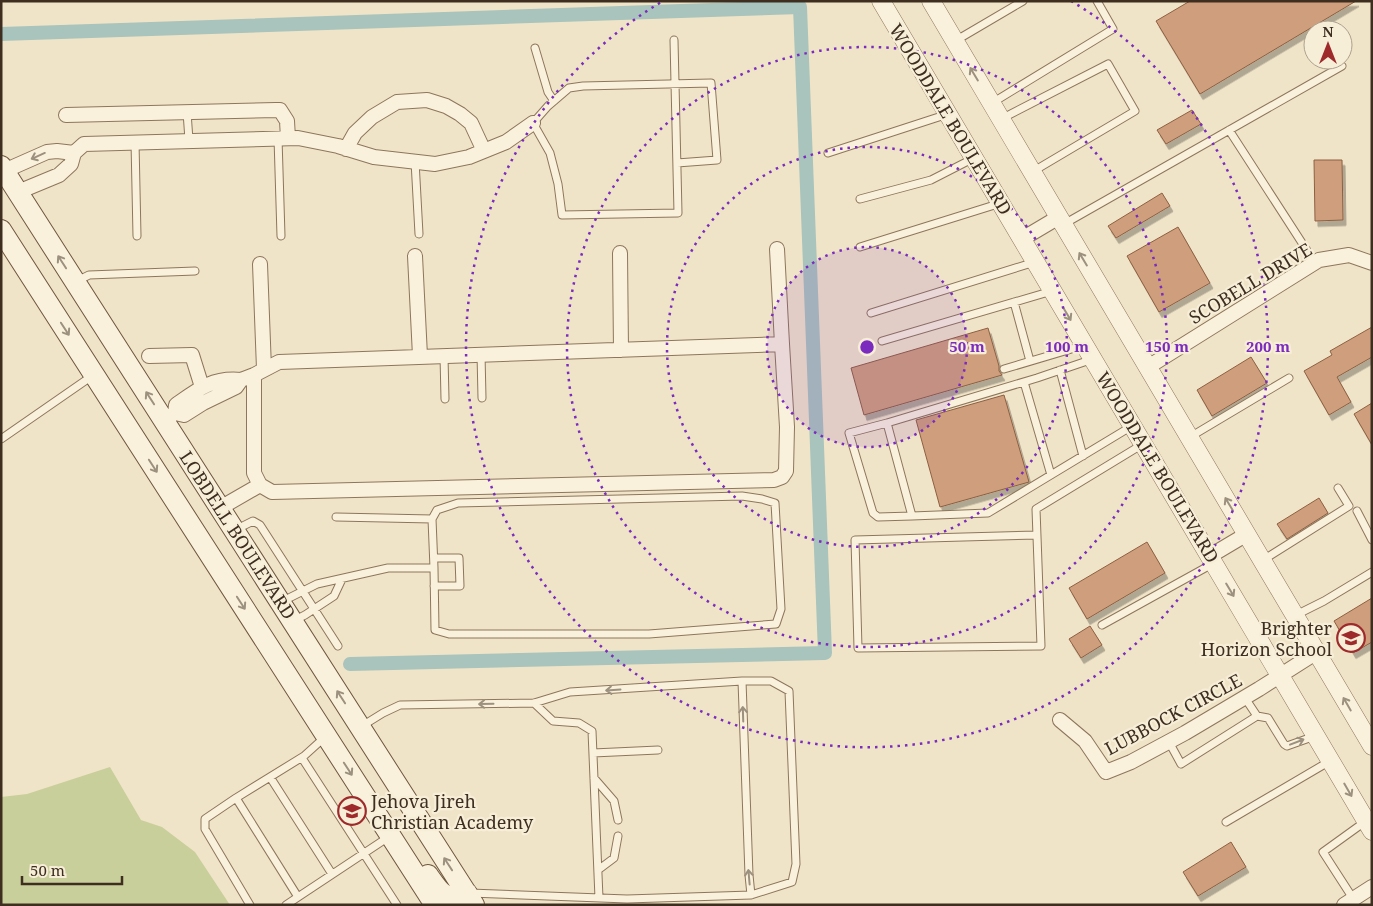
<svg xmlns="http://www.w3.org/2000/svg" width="1373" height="906" viewBox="0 0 1373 906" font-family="'Noto Serif',serif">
	<defs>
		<filter id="shadow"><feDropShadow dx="3" dy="5.5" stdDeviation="0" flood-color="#0004"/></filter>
	</defs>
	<rect width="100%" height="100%" fill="#f0e4c8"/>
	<path fill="#c9cf9b" d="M110,767L141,820L162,827L195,852L230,905H1V797L27,794Z"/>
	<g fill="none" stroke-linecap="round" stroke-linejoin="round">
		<path stroke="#a9c4bc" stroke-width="14" d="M1,34L800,7L825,653L350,664"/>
	</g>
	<path fill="#cf9f7d" stroke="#8d5f41" filter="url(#shadow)" d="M1190,1H1356L1200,94L1156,21Z
		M1192,110L1201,124L1166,144L1157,130Z
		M1314,160H1342L1343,220L1315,221Z
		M1162,193L1170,206L1116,238L1108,226Z
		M1178,227L1210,283L1159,312L1127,256Z
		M1372,327V357L1337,377L1351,402L1329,415L1304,371L1332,355L1330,351Z
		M988,328L999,366V371L1002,375L864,415L851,368Z
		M1251,357L1267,383L1212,416L1197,390Z
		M1004,395L1029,482L940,507L916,420Z
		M1372,403V445L1354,414Z
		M1319,498L1328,513L1287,539L1277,524Z
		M1147,542L1165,573L1087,619L1069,588Z
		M1372,598V642L1353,653L1334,621Z
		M1090,626L1102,645L1081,658L1069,639Z
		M1231,842L1246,867L1198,896L1183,872Z"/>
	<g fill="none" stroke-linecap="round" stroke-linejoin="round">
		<defs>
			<path id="service" d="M674,40L678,213L562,215L558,184L550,153L533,123L548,106L569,88L583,86L711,83L717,160L677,163
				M955,41L1023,1
				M535,48L548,92L554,101
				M992,103L1113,29L1097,1
				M187,112L189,140
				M1001,119L1108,64L1135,111L1032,172
				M1229,130L1315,263
				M278,138L281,236
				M135,142L137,236
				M828,153L948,114
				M415,161L419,234
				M860,199L931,180L974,158
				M1064,224L1342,66
				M860,247L1001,203
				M77,281L89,275L195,271
				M1014,302L1030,361
				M871,313L1035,262
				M882,341L1052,291
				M481,354L482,398
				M444,356L445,399
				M1093,359L1037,378L887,423L912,516L988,513L1132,426
				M1004,369L1085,345
				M1060,370L1083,456
				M1024,382L1051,475
				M887,423L849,433L873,513L878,517L912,516
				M1190,437L1289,378
				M1,439L92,376
				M1357,511L1372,540
				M336,517L432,519
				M235,530L253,521L260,525L338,646
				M1037,535L855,540L858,648L1041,646L1036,509L1143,444
				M434,558H459L460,586H434
				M1263,560L1349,506L1338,488
				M281,602L317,584L388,568H434L435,630L449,634H649L776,624L781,609L775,503L762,499L742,496L458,503L437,510L432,519L434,568
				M1296,615L1324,601L1372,572
				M295,620L305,615L334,596L342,579
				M1102,625L1214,563
				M742,681H771L789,691L796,864L792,882L751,895
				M534,703L553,721L579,723L592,731L599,898
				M1257,716L1268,718L1284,744L1287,746L1315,736
				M362,726L383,713L400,705L534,703L570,692L742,681L749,875L751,895L627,899L470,893
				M1169,742L1181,764L1257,716L1245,698
				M593,753L658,750
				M302,758L397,905
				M270,777L332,874
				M594,778L614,801L618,820
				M236,798L298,897
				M1226,822L1330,761
				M598,870L614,858L618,836
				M1354,900L1323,852L1366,821
				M250,905L205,829V819L236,798L304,756L325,737
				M286,905L390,836"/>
			<path id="minor" d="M66,115L276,110H280L287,121L288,138
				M346,149L355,133L372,117L397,102L427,100L446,106L460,114L471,123L484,151
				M4,171L47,152L57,151L74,153
				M18,192L59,175L71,164L74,153L84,144L298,138L338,146L374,157L435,164L469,157L506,142L533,123
				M1022,239L1059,217
				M620,253L621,350
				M415,256L420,356
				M260,264L264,369
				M149,356L192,355L202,387
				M1148,367L1319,260L1349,255L1372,263
				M254,375V473L260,485L272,492L774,480L782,477L786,471L787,427L782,344
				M241,380L254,375L279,362L782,344L777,249
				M164,420L175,413L184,415L203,403L236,387L241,380C213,377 197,390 176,405L175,413
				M220,508L260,485
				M1210,556L1247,534
				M1060,720L1085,741L1106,772L1131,762L1185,733L1259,689L1317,652
				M1344,905L1372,887"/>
			<path id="tertiary" d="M881,1L1372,831
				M931,1L1372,746"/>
			<path id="secondary" d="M1,166L474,905
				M1,230L435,905
				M428,875C440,892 444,902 467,893"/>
		</defs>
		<use href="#service" stroke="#8d765c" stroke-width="9"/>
		<use href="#minor" stroke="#8d765c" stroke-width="16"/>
		<use href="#tertiary" stroke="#8d765c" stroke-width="19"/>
		<use href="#secondary" stroke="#6f573f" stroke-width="22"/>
		<use href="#service" stroke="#faf1dc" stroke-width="7"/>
		<use href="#minor" stroke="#faf1dc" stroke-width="14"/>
		<use href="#tertiary" stroke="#faf1dc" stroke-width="18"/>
		<use href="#secondary" stroke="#faf1dc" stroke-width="20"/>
	</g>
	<defs><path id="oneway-shaft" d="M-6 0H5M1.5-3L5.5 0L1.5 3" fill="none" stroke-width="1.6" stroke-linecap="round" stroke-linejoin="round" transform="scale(1.25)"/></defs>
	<g stroke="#9c907e">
		<use href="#oneway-shaft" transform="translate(974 74) rotate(-121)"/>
		<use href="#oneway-shaft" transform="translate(38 156) rotate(156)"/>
		<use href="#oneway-shaft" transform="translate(1083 259) rotate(-121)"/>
		<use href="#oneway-shaft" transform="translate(62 262) rotate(-123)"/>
		<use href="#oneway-shaft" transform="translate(1067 314) rotate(59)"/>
		<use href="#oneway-shaft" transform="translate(65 329) rotate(57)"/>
		<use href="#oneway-shaft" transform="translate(150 398) rotate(-123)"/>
		<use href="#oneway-shaft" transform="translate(153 466) rotate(57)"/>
		<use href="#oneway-shaft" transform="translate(1229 504) rotate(-121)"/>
		<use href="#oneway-shaft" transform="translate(1230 590) rotate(59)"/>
		<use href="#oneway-shaft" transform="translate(241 603) rotate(57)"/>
		<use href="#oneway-shaft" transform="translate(613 690) rotate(176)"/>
		<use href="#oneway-shaft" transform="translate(341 697) rotate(-123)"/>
		<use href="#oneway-shaft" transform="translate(486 704) rotate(179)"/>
		<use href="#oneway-shaft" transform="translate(1347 704) rotate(-120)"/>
		<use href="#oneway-shaft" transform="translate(743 714) rotate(-92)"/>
		<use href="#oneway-shaft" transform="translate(1297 742) rotate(-21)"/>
		<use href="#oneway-shaft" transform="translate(348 769) rotate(57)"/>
		<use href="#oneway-shaft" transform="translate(1348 790) rotate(60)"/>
		<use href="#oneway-shaft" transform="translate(448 864) rotate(-123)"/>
		<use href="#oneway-shaft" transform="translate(749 877) rotate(-95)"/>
	</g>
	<circle cx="867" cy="347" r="100" fill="#7b2cbf" fill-opacity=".12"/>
	<g fill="none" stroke="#7b2cbf" stroke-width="2.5" stroke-dasharray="2.5 5">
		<circle cx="867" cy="347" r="100"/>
		<circle cx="867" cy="347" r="200"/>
		<circle cx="867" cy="347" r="300"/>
		<path d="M1071 1A401 401 0 1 1 663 1"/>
	</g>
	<defs>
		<symbol id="school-ring" viewBox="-11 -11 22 22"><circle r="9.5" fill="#f7eed8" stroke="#9e2a2b" stroke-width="1.5"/><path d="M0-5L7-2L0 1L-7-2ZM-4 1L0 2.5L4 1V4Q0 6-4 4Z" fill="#9e2a2b"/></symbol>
	</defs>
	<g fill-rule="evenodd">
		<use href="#school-ring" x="1335" y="622" width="32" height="32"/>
		<use href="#school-ring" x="336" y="795" width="32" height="32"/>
	</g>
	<g text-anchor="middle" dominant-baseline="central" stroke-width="4.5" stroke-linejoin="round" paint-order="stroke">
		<g font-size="18" fill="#3d2e20" stroke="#f7eed8">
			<text transform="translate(951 119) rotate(59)">WOODDALE BOULEVARD</text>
			<text transform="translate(1250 283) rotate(-31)">SCOBELL DRIVE</text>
			<text transform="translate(1158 467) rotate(59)">WOODDALE BOULEVARD</text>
			<text transform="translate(238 535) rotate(57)">LOBDELL BOULEVARD</text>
			<text transform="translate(1173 714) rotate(-28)">LUBBOCK CIRCLE</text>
		</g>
		<g font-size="18" fill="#3d2e20" stroke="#f7eed8" text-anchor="end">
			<text x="1332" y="628">Brighter<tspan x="1332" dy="21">Horizon School</tspan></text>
			<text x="371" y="801" text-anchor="start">Jehova Jireh<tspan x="371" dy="21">Christian Academy</tspan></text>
		</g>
	</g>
	<circle cx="867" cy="347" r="8" fill="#7b2cbf" stroke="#f7eed8" stroke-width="2.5"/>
	<g font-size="15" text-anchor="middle" font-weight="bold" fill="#7b2cbf" stroke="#f7eed8" stroke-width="4.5" stroke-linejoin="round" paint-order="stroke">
		<text x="967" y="352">50 m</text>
		<text x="1067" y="352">100 m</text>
		<text x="1167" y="352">150 m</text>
		<text x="1268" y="352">200 m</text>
	</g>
	<rect width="1373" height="906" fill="none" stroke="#3d2e20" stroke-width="5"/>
	<g transform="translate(1328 45)"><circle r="24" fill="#f7eed8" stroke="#ada18e"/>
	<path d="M0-4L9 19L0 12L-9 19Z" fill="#9e2a2b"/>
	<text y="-8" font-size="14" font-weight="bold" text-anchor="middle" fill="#3d2e20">N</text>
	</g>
	<path d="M22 876v8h100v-8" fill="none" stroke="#3d2e20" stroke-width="2.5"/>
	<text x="30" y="876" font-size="15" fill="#3d2e20" stroke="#f7eed8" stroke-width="4" paint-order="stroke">50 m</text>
</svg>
